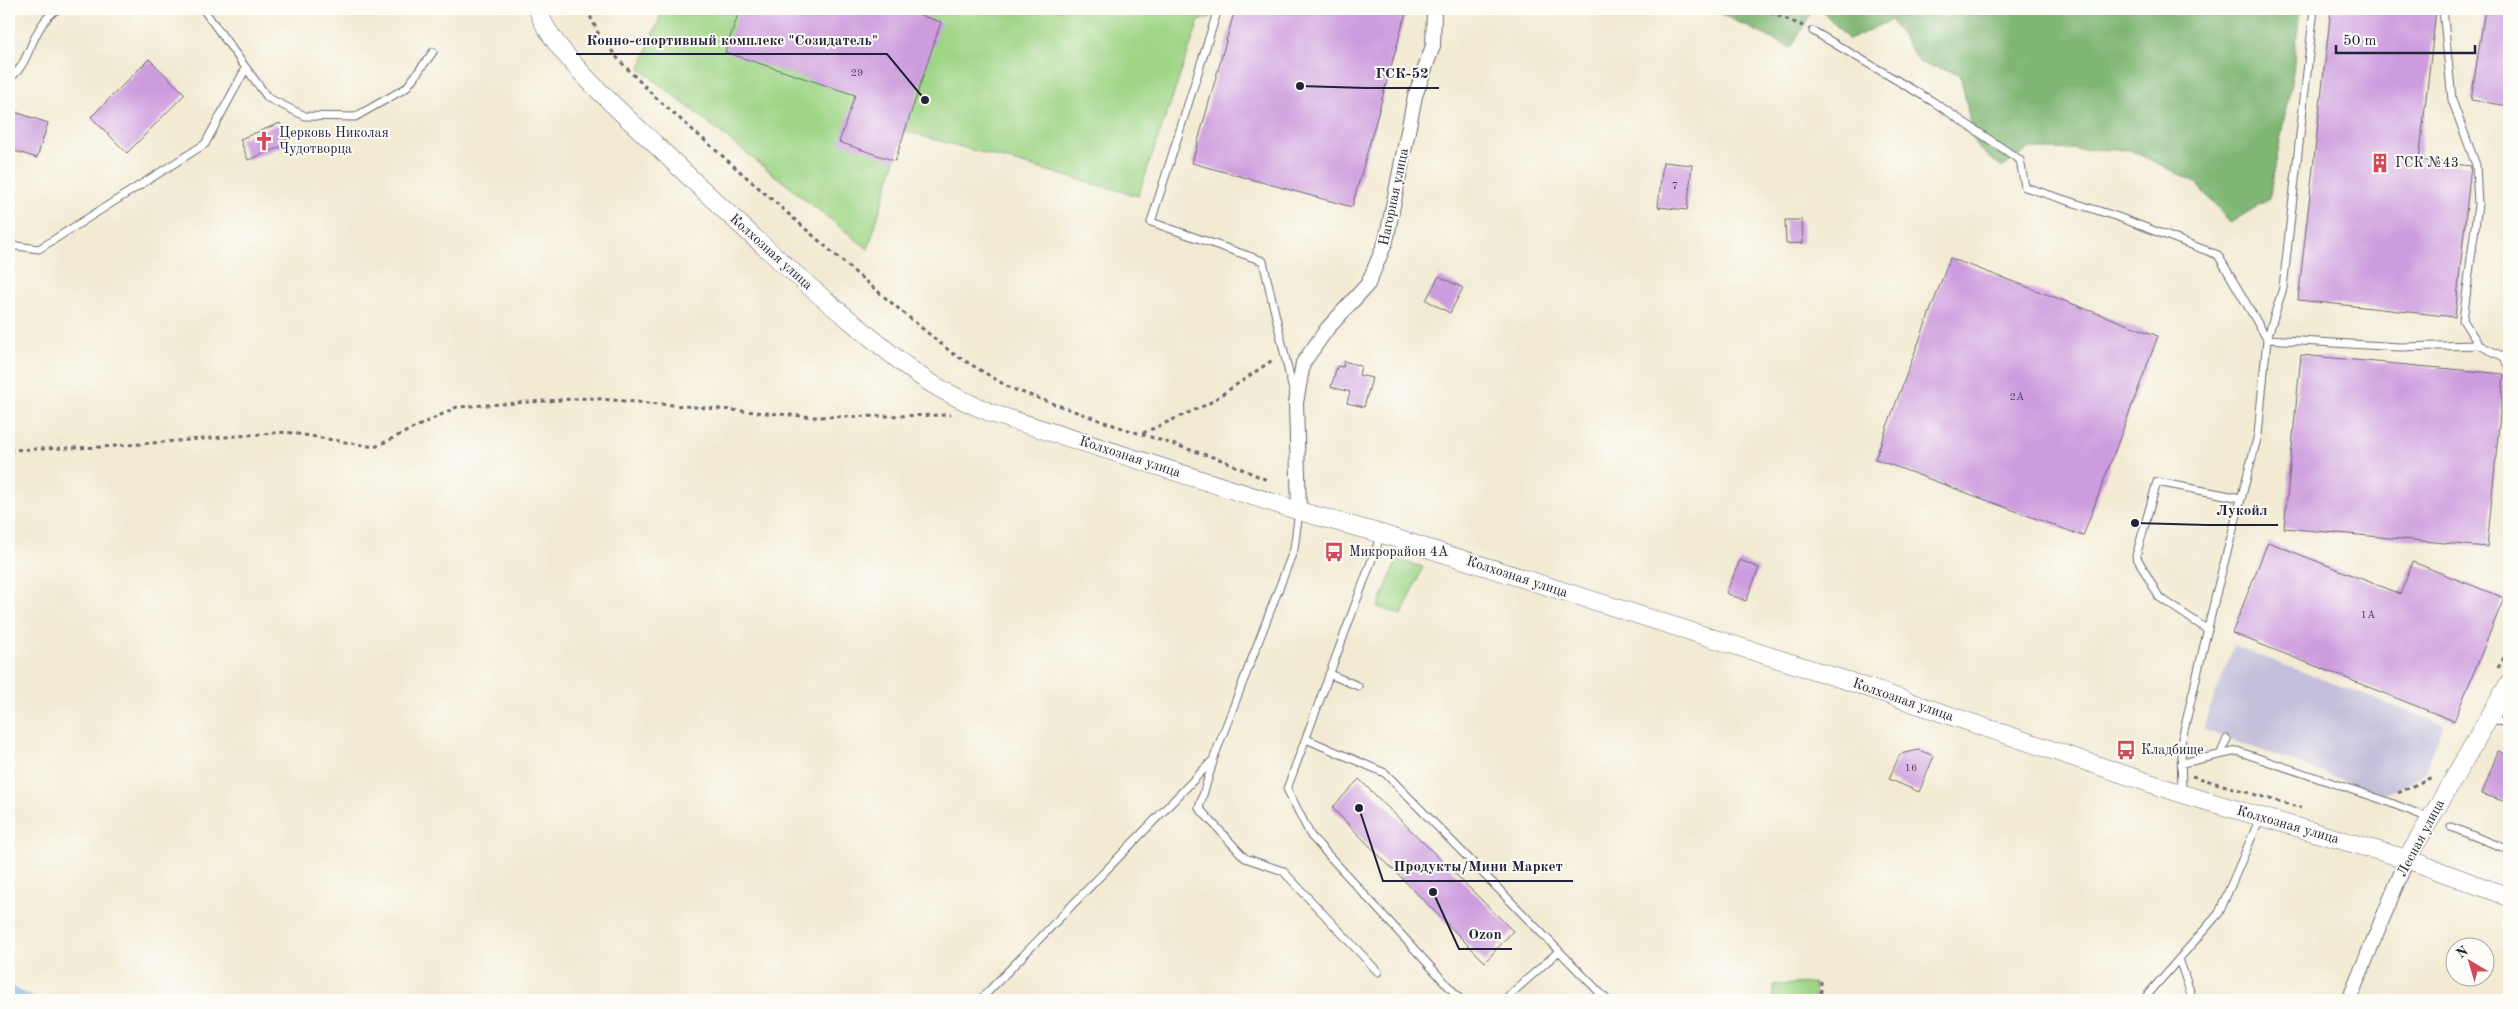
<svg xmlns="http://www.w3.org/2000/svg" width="2518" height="1009" viewBox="0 0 2518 1009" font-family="'Old Standard TT',serif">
	<rect width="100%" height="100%" fill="#fdfcf7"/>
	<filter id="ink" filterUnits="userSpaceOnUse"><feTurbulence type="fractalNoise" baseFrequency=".02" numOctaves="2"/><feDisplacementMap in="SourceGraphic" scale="10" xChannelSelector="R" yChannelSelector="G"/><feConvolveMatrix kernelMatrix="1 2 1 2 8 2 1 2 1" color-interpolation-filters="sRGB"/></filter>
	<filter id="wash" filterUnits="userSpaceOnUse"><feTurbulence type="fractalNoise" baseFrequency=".0096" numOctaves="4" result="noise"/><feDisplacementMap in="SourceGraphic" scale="20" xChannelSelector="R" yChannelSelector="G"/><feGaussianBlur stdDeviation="1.12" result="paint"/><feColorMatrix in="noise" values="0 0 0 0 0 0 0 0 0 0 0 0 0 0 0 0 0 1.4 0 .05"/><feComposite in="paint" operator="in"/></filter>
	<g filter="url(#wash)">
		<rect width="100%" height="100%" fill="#f2ead2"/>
		<path fill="#c4c0db" d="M2234,646L2444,725L2425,771L2407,785L2382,794L2202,729Z"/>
		<path fill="#9fd586" stroke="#607c60" d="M663,9H1215L1213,16L1199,21L1138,196L904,131L868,249L640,69Z
			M1397,560L1423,567L1402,615L1378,607Z
			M1814,983L1815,1000H1773V985Z"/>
		<path fill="#7fb673" stroke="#506c57" d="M1705,9H1813L1791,48L1719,13Z
			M1821,9H2300L2293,72L2269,199L2230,223L2195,182L2130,150L2029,149L2002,168L1975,145L1960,74L1920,63L1891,20L1849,40Z"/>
		<path fill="#6cb7e5" stroke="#476c90" d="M9,986L34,999L109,997L115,1000H9Z"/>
		<g id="blocks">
			<path fill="#cd9cde" d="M740,9H902L941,22L895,161L839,142L855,95L725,52Z
				M1235,9H1407L1352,207L1192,163Z
				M2331,9H2417L2436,11L2419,160L2471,166L2455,317L2298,300Z
				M2485,9H2509V106L2471,100Z
				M149,59L185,94L127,153L91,117Z
				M9,110L48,123L37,158L9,149Z
				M280,123L288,144L248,160L240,139Z
				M1663,162L1692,165L1687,210L1658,207Z
				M1785,220H1802L1803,243L1786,244Z
				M1950,258L2158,336L2083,536L1875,459Z
				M1439,276L1463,288L1450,313L1426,300Z
				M2301,355L2504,374L2487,547L2284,528Z
				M1344,361L1361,366L1359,375L1372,378L1364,407L1347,403L1350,392L1331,387L1337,366L1343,367Z
				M2268,542L2400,594L2413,562L2504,598L2454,721L2232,633Z
				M1740,560L1759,568L1746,601L1726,593Z
				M1919,750L1934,756L1919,792L1889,779L1900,754Z
				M2498,751L2509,755V803L2482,794Z
				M1359,779L1513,931L1485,962L1332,808Z"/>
		</g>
	</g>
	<g filter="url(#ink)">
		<use href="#blocks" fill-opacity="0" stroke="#6b6870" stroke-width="1"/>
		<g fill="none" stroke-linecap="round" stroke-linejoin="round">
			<defs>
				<path id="service" d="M1218,9L1151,222L1263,261L1294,395
					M2443,9L2452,100L2476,165L2478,204L2463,320L2479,345
					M1813,31L1932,101L2020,160L2025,187L2118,217L2218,255L2267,339
					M246,68L268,98L305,116L355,117L406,88L433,52
					M9,78C30,68 31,24 58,9
					M9,245L39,249L205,144L246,68L203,9
					M2267,339L2400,347L2479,345L2504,357L2509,368
					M2504,357L2509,348
					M2509,410V417
					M1381,535L1287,789L1311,836L1461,1000
					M2208,630L2159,597L2136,556L2157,482L2241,498
					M1329,674L1358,686
					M2490,717L2509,725
					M1306,739L1385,773L1607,1000
					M2221,753L2227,739
					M1213,762L1199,808L1245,858L1283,871L1378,972
					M2182,763L2237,751L2383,800L2429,818
					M2182,794L2181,743L2217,590L2258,435L2267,339L2283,288L2314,9
					M2451,827L2509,850
					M2179,959L2193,1000
					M980,1000L1213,760L1294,549L1299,511
					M1504,1000L1559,951
					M2143,1000L2219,913L2260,818"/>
				<path id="minor" d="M1299,511L1296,403L1303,363L1327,329L1368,284L1386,241L1415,96L1433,46L1434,9
					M2349,1000L2407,859"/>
				<path id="tertiary" d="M538,9C547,47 625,116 656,145C719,206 783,266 852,322C876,341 900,363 926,380C947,394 970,404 994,414L1299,511L1382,534L1848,681L2182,794L2407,859L2509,897
					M2407,859L2509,683"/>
			</defs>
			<use href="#service" stroke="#6b6870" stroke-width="9"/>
			<use href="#minor" stroke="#6b6870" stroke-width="16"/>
			<use href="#tertiary" stroke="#6b6870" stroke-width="19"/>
			<path stroke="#6b6870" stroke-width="3" stroke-dasharray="4 4" stroke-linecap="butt" d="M587,9L598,33L619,60L654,96L858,275L952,353L1010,388L1110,424L1222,460L1269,481
				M1763,9L1803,26
				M1143,433L1208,404L1274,359
				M9,450L103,447L286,432L375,447L457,407L589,398L814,417L951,415
				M2498,668L2509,649
				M2192,776L2301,808
				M2398,793L2434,776
				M1821,981V1000"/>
			<use href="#service" stroke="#fff" stroke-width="7"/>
			<use href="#minor" stroke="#fff" stroke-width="14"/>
			<use href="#tertiary" stroke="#fff" stroke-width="18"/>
		</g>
	</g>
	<defs>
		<symbol id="church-bare" viewBox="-9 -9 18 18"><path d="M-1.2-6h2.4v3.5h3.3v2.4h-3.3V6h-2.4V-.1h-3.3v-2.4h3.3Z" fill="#d1495b" stroke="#fdfcf7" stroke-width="2.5" paint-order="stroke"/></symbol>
		<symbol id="building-bare" viewBox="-9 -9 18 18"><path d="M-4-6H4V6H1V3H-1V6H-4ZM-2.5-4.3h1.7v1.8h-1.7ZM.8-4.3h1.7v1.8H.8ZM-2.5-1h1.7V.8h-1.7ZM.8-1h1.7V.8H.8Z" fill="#d1495b" stroke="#fdfcf7" stroke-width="2.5" paint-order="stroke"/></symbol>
		<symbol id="bus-bare" viewBox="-9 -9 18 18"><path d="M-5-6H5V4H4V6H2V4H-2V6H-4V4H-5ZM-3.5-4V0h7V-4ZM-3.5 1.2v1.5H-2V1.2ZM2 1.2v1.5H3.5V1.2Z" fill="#d1495b" stroke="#fdfcf7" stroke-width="2.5" paint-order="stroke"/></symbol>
	</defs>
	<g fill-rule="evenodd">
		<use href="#church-bare" x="250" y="127" width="28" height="28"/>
		<use href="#building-bare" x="2366" y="149" width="28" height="28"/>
		<use href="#bus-bare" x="1320" y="538" width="28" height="28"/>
		<use href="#bus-bare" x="2112" y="736" width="28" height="28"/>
	</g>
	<g text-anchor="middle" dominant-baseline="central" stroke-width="4" stroke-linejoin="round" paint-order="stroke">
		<g font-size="11" fill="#4d4064">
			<text x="857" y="73">29</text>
			<text x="1675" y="186">7</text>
			<text x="2017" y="397">2А</text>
			<text x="2368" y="615">1А</text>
			<text x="1911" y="768">16</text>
		</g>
		<g font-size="14" fill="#22223b" stroke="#fdfcf7" text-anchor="start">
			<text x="279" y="133">Церковь Николая<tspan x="279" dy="16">Чудотворца</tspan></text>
			<text x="2395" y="163">ГСК №43</text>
			<text x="1349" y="552">Микрорайон 4А</text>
			<text x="2141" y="750">Кладбище</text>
		</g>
		<g font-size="14" fill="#22223b" stroke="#fdfcf7">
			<text transform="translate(1394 197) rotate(-78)">Нагорная улица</text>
			<text transform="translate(771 252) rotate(42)">Колхозная улица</text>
			<text transform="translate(1130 457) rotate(18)">Колхозная улица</text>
			<text transform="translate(1517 577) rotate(18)">Колхозная улица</text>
			<text transform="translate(1903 700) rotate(19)">Колхозная улица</text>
			<text transform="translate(2288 825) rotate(16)">Колхозная улица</text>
			<text transform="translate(2421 838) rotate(-62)">Лесная улица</text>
		</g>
	</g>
	<path fill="none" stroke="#22223b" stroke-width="2" d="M925 100L887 54H576M1300 86L1366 88H1439M2135 523L2207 525H2278M1359 808L1383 881H1573M1433 892L1459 949H1512"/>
	<g fill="#22223b" stroke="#fdfcf7" stroke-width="2">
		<circle cx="925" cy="100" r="5"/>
		<circle cx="1300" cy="86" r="5"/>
		<circle cx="2135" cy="523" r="5"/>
		<circle cx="1359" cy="808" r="5"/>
		<circle cx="1433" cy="892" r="5"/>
	</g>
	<g font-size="15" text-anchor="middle" font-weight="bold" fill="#22223b" stroke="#fdfcf7" stroke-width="4" stroke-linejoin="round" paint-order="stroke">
		<text x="732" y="45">Конно-спортивный комплекс "Созидатель"</text>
		<text x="1402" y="78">ГСК-52</text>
		<text x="2242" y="515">Лукойл</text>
		<text x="1478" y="871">Продукты/Мини Маркет</text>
		<text x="1485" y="939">Ozon</text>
	</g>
	<rect width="2518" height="1009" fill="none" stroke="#fdfcf7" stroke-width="30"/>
	<g transform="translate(2470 962) rotate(322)"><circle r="24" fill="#fdfcf7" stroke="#a5a5ac"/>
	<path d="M0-4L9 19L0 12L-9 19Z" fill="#d1495b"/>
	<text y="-8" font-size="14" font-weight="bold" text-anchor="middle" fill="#22223b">N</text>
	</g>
	<path d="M2336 45v8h139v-8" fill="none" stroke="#22223b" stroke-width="2.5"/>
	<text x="2343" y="45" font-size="15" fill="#22223b" stroke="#fdfcf7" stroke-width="4" paint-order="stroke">50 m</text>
</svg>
